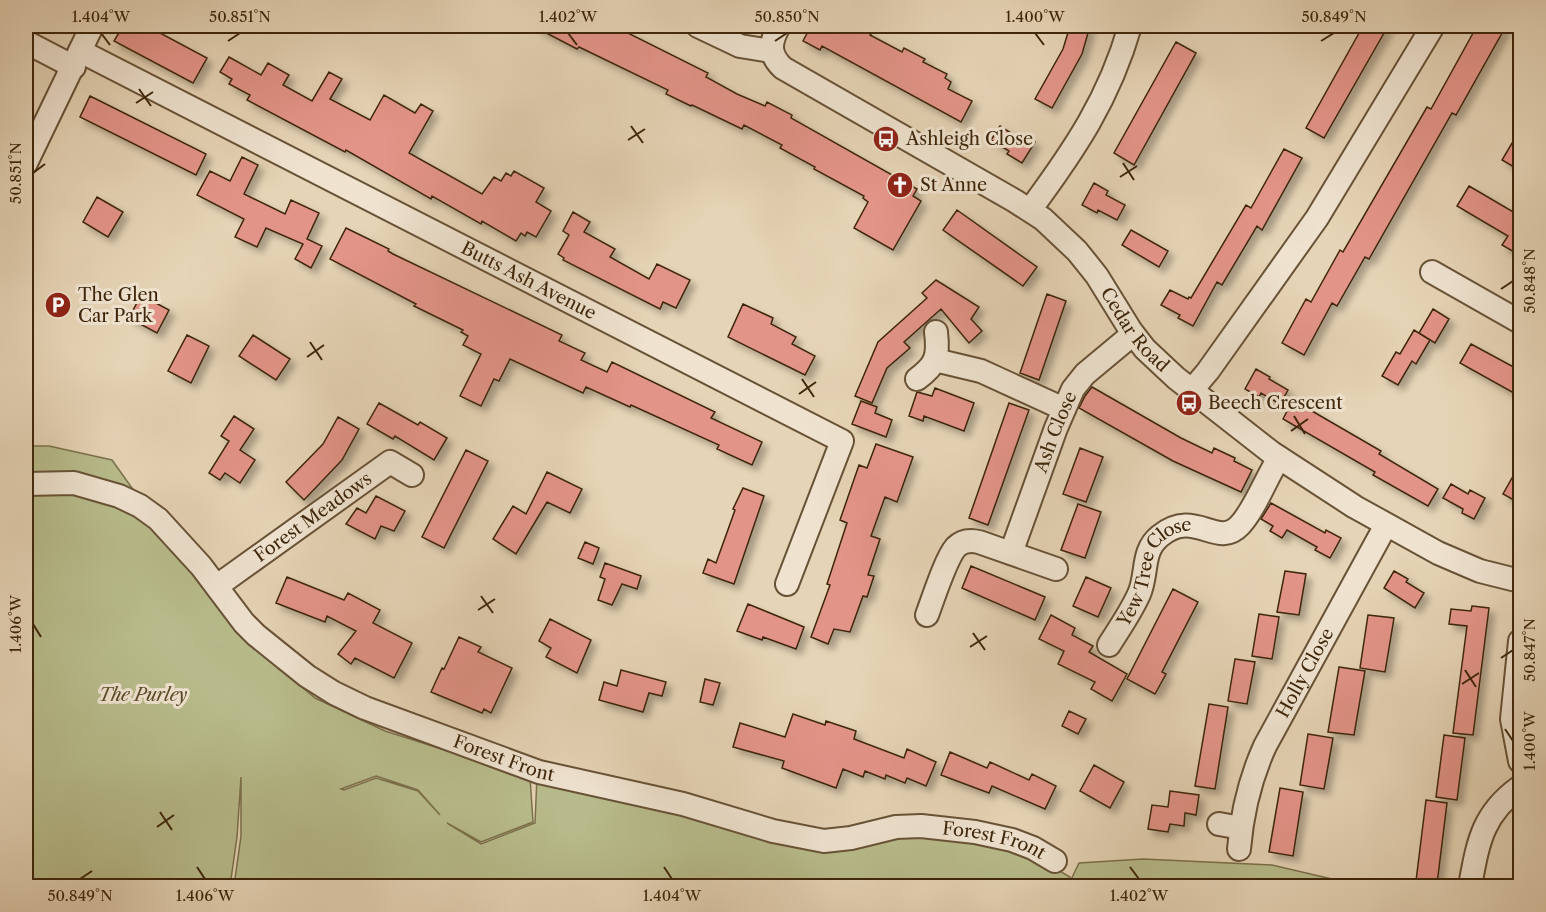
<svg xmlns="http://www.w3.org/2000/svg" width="1546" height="912" viewBox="0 0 1546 912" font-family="'Libre Caslon Text',serif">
	<defs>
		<filter id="shadow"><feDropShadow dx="5.5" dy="5.5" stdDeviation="3" flood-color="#0004"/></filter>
	</defs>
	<rect width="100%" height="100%" fill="#e6d4b6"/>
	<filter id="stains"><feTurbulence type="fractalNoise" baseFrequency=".00333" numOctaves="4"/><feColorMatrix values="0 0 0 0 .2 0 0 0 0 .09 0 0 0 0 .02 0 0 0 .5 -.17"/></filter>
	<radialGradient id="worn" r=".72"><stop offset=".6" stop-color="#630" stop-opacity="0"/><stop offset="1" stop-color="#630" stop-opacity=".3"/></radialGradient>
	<path fill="#b8bc8c" stroke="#7b714c" stroke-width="1.5" fill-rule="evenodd" d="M26,446H49L112,460L174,547L262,653L315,698L385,731L530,777L533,822L481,842L447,823L481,844L535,823L537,776L830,849L901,832L977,838L1029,853L1070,877L1065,886H234L241,836V777L237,837L230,886H26ZM376,776L418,790L440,815L418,791L376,778L344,790L341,789Z
		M1143,859L1272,865L1362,886H1068L1079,863Z"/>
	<path fill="#e39488" stroke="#3e260b" stroke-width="1.5" filter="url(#shadow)" d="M123,26H147L207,58L193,83L114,41Z
		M533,26H614L708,73L706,77L737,94L765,106L767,102L792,115L791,118L917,189L913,196L921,201L893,250L854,228L868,202L863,198L864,196L814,169L815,167L780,148L782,145L744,125L742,129L692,105L691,106L666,94L668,90L579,47L577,49Z
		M811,26H856L871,34L870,35L902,52L904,48L925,59L923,62L947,74L945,78L951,82L948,89L972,101L961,122L822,46L820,50L803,41Z
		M1070,26H1090L1082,54L1052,108L1035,99L1063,49Z
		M1363,26H1388L1324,138L1306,128Z
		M1477,26H1506L1456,115L1452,113L1369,259L1365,257L1337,306L1332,303L1304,355L1282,343L1306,299L1311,302L1340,250L1343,252L1427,107L1431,109Z
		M1176,42L1196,53L1134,165L1114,153Z
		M229,57L261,75L268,63L289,75L283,85L312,101L329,72L342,79L330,99L370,120L384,95L415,113L421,104L433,111L409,153L482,194L494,177L501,181L506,173L511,176L514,171L544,188L536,202L551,211L536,237L527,232L525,236L521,233L516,241L482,221L481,224L432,196L431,199L346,150L345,152L247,100L250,95L229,84L232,79L220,72Z
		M90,96L206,154L196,175L80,117Z
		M1000,126L1017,137L1020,133L1035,142L1022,163L1007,154L1009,151L991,140Z
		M1521,128V171L1502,160Z
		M1284,149L1302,158L1262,230L1257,226L1222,285L1217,282L1193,326L1178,318L1180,315L1161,305L1170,290L1188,299L1189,297L1191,298L1246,205L1251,208Z
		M242,157L258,165L244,194L285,214L291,200L319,213L307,239L322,246L311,268L295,259L303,244L266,228L257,247L235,237L244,219L197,195L210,171L230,181Z
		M1094,183L1108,191L1106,195L1125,205L1117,220L1098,210L1097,213L1082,205Z
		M1469,186L1520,216L1521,214V256L1502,245L1508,236L1457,206Z
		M97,197L123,212L108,237L83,222Z
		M957,210L1037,267L1023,286L943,230Z
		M573,212L590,222L584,232L615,249L610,257L649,279L657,264L690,280L676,308L663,302L660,309L563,260L564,258L558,254L569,235L563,231Z
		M346,228L389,249L388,251L393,254L562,335L559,341L585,353L581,360L607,372L612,362L715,412L711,418L762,442L752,465L717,449L719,445L631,405L630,407L586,387L583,393L510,359L499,381L494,379L481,406L460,396L481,354L463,345L468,336L461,332L463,330L414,306L416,304L330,259Z
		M1131,230L1168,251L1159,267L1122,245Z
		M936,280L979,307L971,319L982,331L969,343L941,309L904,342L910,348L887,368L872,403L855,396L878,342L927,298L922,293Z
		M1047,294L1066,301L1039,380L1020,373Z
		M141,295L169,310L157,333L129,318Z
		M743,304L773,318L771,324L796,337L792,344L815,356L805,375L728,337Z
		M1433,309L1449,319L1435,343L1419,333Z
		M1414,330L1430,340L1416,364L1412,361L1398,385L1382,376L1396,352L1400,354Z
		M187,335L209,346L191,383L168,371Z
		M253,335L290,359L276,380L239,356Z
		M1471,344L1521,371V397L1460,363Z
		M1256,369L1270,377L1269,379L1288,390L1280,404L1261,393L1259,397L1245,389Z
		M1092,387L1181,438L1212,453L1214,448L1235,458L1234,461L1252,470L1241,492L1173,461L1079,408L1085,396Z
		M935,388L974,403L964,431L924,416L923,421L909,416L917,392L932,396Z
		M1293,400L1381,451L1379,454L1438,489L1428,506L1373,475L1375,472L1283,419Z
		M861,401L877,407L875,413L892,420L886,437L852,424Z
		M379,403L418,425L420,422L447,438L434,460L395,436L393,439L367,424Z
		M1009,403L1029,410L988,525L969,518Z
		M234,416L254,429L240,450L255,460L240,483L225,473L220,480L209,473L229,441L221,436Z
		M338,417L359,429L342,460L304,500L286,482L323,444Z
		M876,444L913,457L897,502L885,497L871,536L880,539L868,575L874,576L867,597L863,596L850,632L834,629L828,644L811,637L830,585L827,584L847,523L840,520L859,465L867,468Z
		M1080,448L1103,457L1086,502L1063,494Z
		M466,450L488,461L444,548L422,537Z
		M1521,462V504L1503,494Z
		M547,472L582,489L570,513L547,502L516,554L493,539L513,506L526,514Z
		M1451,484L1468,494L1470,490L1485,498L1474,519L1462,513L1463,509L1443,498Z
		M743,488L764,496L734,584L703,573L708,559L716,563L735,510L733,509Z
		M376,496L405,511L394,531L381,526L375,539L346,524L357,508L366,513Z
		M1271,503L1325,533L1326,530L1341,538L1330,558L1315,550L1317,547L1287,530L1282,538L1270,531L1273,526L1261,519Z
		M1078,504L1101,512L1085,558L1061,550Z
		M585,542L599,548L593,564L578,558Z
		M605,563L641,576L637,589L622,584L612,605L598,600L605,579L600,577Z
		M971,566L1045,597L1035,620L962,588Z
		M1285,571L1306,574L1299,615L1277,612Z
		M1394,571L1408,579L1406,582L1424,593L1415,608L1384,588Z
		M287,577L344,600L348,593L380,610L373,623L412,643L394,678L355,658L351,664L338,654L356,631L327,616L325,622L276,603Z
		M1086,577L1111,588L1098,617L1073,606Z
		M1173,589L1198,602L1162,672L1166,674L1155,694L1127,679Z
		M748,604L804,627L796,649L763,637L762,640L737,631Z
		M1472,606L1489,608L1473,735L1453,733L1467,626L1449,624L1451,609L1471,611Z
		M1259,614L1279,617L1272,659L1252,656Z
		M1051,615L1075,628L1072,635L1093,646L1089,652L1127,674L1112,701L1091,689L1095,682L1058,664L1064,651L1039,639Z
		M1368,615L1394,618L1385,672L1360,668Z
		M550,619L591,640L577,673L546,657L551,648L539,641Z
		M459,637L481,647L478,652L512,668L491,713L484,709L482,713L431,692L442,668L444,669Z
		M1235,659L1255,662L1247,704L1228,701Z
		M1339,667L1365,671L1354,735L1328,732Z
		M621,670L666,682L662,696L649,693L643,712L599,700L604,682L617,686Z
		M705,679L720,683L713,705L700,702Z
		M1209,704L1228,707L1215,789L1195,786Z
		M1069,711L1086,719L1078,734L1062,726Z
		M793,714L825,725L826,721L856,731L854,739L904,758L907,749L936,762L926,786L907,778L905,783L886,775L885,779L865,771L863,777L843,769L836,788L782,768L784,761L733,747L740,723L785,737Z
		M1308,734L1333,738L1324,789L1300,785Z
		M1444,735L1465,738L1457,800L1436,797Z
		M950,752L987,768L990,762L1029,780L1032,774L1056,786L1045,809L992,786L989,793L941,775Z
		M1094,765L1124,782L1110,808L1080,791Z
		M1280,788L1303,792L1293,856L1269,852Z
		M1170,791L1199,795L1196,815L1185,813L1184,826L1170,824L1168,832L1148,829L1152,805L1168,807Z
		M1426,800L1447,803L1437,884L1416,881Z"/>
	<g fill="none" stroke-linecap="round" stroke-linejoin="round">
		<defs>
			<g id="minor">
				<path d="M698,26L740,46L771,51"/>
				<path id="s1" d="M779,26C770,42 768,54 783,68L1015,201L1043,219L1077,251L1097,276L1131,331L1145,349L1176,378L1272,453L1355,507L1438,553L1480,571L1520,581"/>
				<path d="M26,42L74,67"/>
				<path id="s2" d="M80,51L842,441L787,584"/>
				<path d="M26,163L92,26"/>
				<path d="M1030,210C1075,149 1109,99 1130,26"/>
				<path d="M1432,272L1520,322"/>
				<path d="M935,360L981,371L1064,409"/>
				<path d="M917,379C936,365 939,357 936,332"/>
				<path d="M1192,390L1208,371L1317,218L1433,26"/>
				<path id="s3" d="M26,484L74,483L119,496L140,506L158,519L201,566L244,623L256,635L307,676L334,693L365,708L539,772L683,804L773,831L824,841L851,838L896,827L921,826L975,832L1012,840L1033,848L1055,861"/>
				<path id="s4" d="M1011,553L1056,428L1073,389L1085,374L1133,334"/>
				<path id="s5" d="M217,586L390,462L412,475"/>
				<path d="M927,615C933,599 946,558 956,547C963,540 971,540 979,542L1056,569"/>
				<path d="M1520,641L1512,719L1520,761"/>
				<path id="s6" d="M1109,645C1119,629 1131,612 1139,594C1148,574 1141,551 1160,536C1195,507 1217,550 1240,525C1255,509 1266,478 1279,458"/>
				<path d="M1219,824L1241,828"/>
				<path id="s7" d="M1239,849C1242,813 1250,779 1265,746L1386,525"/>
				<path d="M1470,886C1478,843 1482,814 1520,787"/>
			</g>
		</defs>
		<use href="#minor" stroke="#685236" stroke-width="26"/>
		<use href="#minor" stroke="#efe3d0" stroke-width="22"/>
	</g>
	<path fill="none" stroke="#3e260b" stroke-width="2" d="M101,33L110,45M568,33L577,45M1035,33L1044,45M228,41L240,33M775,41L787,33M1321,41L1334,33M139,89L151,106M136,103L153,92M631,126L643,143M628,140L645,129M1123,163L1134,180M33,173L45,164M1120,177L1137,166M1501,289L1513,281M310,342L322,360M307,357L324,345M802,379L814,397M799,394L816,382M1294,416L1305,434M1291,431L1308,419M481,596L493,613M478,610L495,599M33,624L41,637M973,633L985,650M970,647L987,636M1501,658L1513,650M1465,670L1476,687M1462,684L1479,673M1505,729L1513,741M160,812L172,830M157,827L174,815M197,867L205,879M664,867L672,879M1130,867L1139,879M80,879L92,871"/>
	<defs>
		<symbol id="bus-disc" viewBox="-11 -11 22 22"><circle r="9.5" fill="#8f2418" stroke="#efe3d0"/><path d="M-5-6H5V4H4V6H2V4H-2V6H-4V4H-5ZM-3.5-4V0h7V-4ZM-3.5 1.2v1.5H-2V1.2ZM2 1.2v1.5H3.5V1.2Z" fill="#fff"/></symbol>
		<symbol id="church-disc" viewBox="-11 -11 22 22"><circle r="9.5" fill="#8f2418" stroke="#efe3d0"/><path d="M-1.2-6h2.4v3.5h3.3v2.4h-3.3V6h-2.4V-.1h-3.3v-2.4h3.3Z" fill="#fff"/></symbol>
		<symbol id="parking-disc" viewBox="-11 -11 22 22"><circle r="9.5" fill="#8f2418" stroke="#efe3d0"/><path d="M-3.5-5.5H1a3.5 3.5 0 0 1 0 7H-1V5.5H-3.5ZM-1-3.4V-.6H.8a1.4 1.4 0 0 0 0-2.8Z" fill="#fff"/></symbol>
	</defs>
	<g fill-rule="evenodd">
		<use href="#bus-disc" x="871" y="124" width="30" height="30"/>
		<use href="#church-disc" x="885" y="170" width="30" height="30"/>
		<use href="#parking-disc" x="43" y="290" width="30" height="30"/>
		<use href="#bus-disc" x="1174" y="388" width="30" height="30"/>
	</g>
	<g text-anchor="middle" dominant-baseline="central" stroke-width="6" stroke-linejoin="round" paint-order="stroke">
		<g font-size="18" fill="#3e260b" stroke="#efe3d0" text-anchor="start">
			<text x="906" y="139">Ashleigh Close</text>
			<text x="920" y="185">St Anne</text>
			<text x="78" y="295">The Glen<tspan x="78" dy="21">Car Park</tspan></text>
			<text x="1208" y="403">Beech Crescent</text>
		</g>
		<g font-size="18" fill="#3e260b" stroke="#efe3d0">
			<text stroke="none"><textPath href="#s2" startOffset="504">Butts Ash Avenue</textPath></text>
			<text stroke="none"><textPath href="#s1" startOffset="492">Cedar Road</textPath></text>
			<text stroke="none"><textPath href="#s4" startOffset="129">Ash Close</textPath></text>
			<text stroke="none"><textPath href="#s5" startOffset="118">Forest Meadows</textPath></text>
			<text stroke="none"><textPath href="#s6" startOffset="90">Yew Tree Close</textPath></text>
			<text stroke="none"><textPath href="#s7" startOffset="190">Holly Close</textPath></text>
			<text stroke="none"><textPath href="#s3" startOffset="572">Forest Front</textPath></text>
			<text stroke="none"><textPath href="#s3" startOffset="1076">Forest Front</textPath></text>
		</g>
		<g font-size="18" font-style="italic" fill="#5c4c2b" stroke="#efe3d0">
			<text x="143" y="695">The Purley</text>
		</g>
	</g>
	<rect width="1546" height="912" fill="none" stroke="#e6d4b6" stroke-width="66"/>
	<rect x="33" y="33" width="1480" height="846" fill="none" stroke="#3e260b" stroke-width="2"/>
	<g font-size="15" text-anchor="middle" fill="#3e260b">
		<text x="101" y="22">1.404°W</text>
		<text x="240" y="22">50.851°N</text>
		<text x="568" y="22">1.402°W</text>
		<text x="787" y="22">50.850°N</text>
		<text x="1035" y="22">1.400°W</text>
		<text x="1334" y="22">50.849°N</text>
		<text transform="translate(16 173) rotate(-90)" y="5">50.851°N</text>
		<text transform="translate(1530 281) rotate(-90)" y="5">50.848°N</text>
		<text transform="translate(16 624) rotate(-90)" y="5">1.406°W</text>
		<text transform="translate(1530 650) rotate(-90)" y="5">50.847°N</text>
		<text transform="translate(1530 741) rotate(-90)" y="5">1.400°W</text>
		<text x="80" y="901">50.849°N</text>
		<text x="205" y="901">1.406°W</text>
		<text x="672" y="901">1.404°W</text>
		<text x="1139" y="901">1.402°W</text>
	</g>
	<rect width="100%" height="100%" filter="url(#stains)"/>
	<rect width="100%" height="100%" fill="url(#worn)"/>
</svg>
